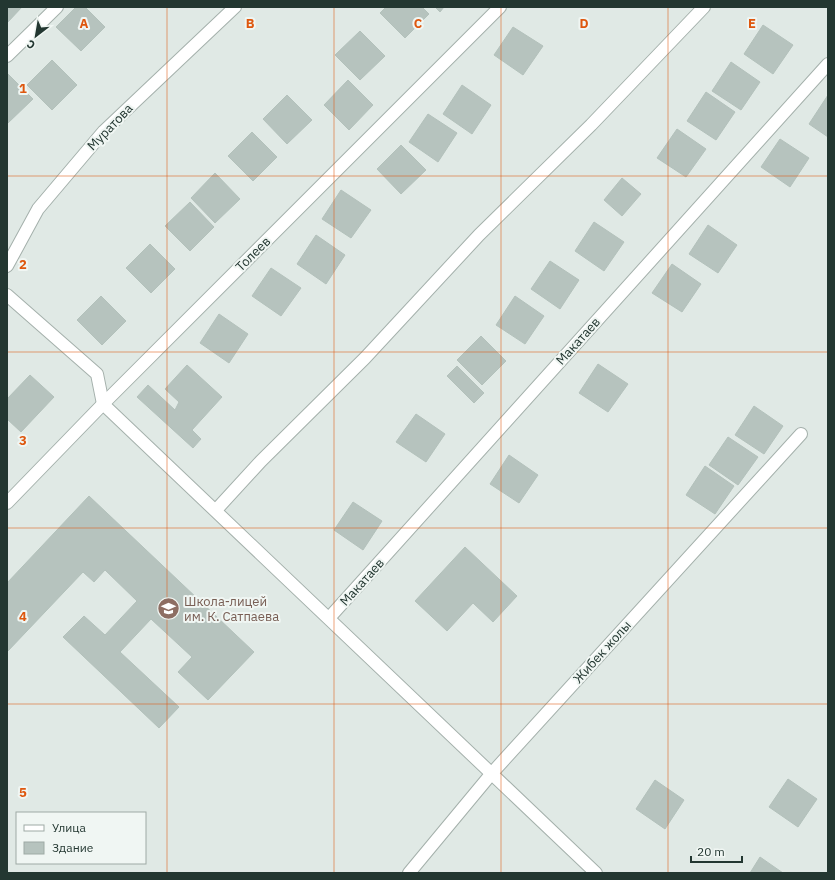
<svg xmlns="http://www.w3.org/2000/svg" width="835" height="880" viewBox="0 0 835 880" font-family="'IBM Plex Sans',sans-serif">
	<style>
		.building { fill: #b6c3be; stroke: #b3c1bb }
		.lines { fill: none; stroke-linecap: round; stroke-linejoin: round }
		.minor-casing { stroke: #a4b0ab; stroke-width: 14 }
		.minor { stroke: #fff; stroke-width: 12 }
		.grid { fill: none; stroke: #de570e; stroke-width: 1; stroke-opacity: 0.55 }
		.labels { text-anchor: middle; dominant-baseline: central; stroke-width: 4; stroke-linejoin: round; paint-order: stroke }
		.street-label { font-size: 13px; fill: #233731; stroke: #f0f6f3 }
		.education-label { font-size: 13px; fill: #785e54; stroke: #f0f6f3; text-anchor: start }
		.grid-label { font-size: 13px; text-anchor: middle; font-weight: bold; fill: #de570e; stroke: #f0f6f3; stroke-width: 4; stroke-linejoin: round; paint-order: stroke }
	</style>
	<rect width="100%" height="100%" fill="#e0e9e5"/>
	<g class="building">
		<polygon points="7,7 22,7 7,23"/>
		<polygon points="76,7 85,7 105,27 81,51 56,27"/>
		<polygon points="386,7 422,7 429,14 405,38 380,13"/>
		<polygon points="435,7 444,7 440,12"/>
		<polygon points="763,25 793,45 773,74 744,54"/>
		<polygon points="513,27 543,46 523,75 494,55"/>
		<polygon points="360,31 385,56 360,80 335,55"/>
		<polygon points="52,60 77,85 52,110 27,85"/>
		<polygon points="731,62 760,82 741,110 712,91"/>
		<polygon points="8,74 33,99 8,123 7,122"/>
		<polygon points="348,80 373,105 349,130 324,105"/>
		<polygon points="462,85 491,105 472,134 443,114"/>
		<polygon points="706,92 735,112 716,140 687,121"/>
		<polygon points="287,95 312,120 287,144 263,119"/>
		<polygon points="828,95 828,137 809,124"/>
		<polygon points="428,114 457,133 438,162 409,142"/>
		<polygon points="677,129 706,149 686,177 657,158"/>
		<polygon points="252,132 277,157 253,181 228,156"/>
		<polygon points="780,139 809,158 790,187 761,167"/>
		<polygon points="401,145 426,170 401,194 377,169"/>
		<polygon points="215,173 240,199 215,223 191,198"/>
		<polygon points="622,178 641,194 622,216 604,200"/>
		<polygon points="341,190 371,210 351,238 322,219"/>
		<polygon points="190,202 214,227 190,251 165,226"/>
		<polygon points="594,222 624,242 604,271 575,251"/>
		<polygon points="708,225 737,245 718,273 689,254"/>
		<polygon points="316,235 345,255 326,284 297,264"/>
		<polygon points="150,244 175,269 151,293 126,268"/>
		<polygon points="550,261 579,280 560,309 531,289"/>
		<polygon points="672,264 701,284 682,312 652,293"/>
		<polygon points="271,268 301,288 281,316 252,296"/>
		<polygon points="101,296 126,321 102,345 77,320"/>
		<polygon points="515,296 544,316 525,344 496,325"/>
		<polygon points="219,314 248,334 229,363 200,343"/>
		<polygon points="481,336 506,361 482,385 457,360"/>
		<polygon points="598,364 628,384 608,412 579,393"/>
		<polygon points="187,365 222,397 192,430 201,439 193,448 137,397 148,385 175,410 179,402 165,389"/>
		<polygon points="457,366 484,393 474,403 447,376"/>
		<polygon points="30,375 54,397 21,432 7,419 7,399"/>
		<polygon points="754,406 783,426 764,454 735,435"/>
		<polygon points="416,414 445,434 426,462 396,442"/>
		<polygon points="728,437 758,457 738,485 709,465"/>
		<polygon points="509,455 538,475 519,503 490,484"/>
		<polygon points="705,466 734,486 715,514 686,495"/>
		<polygon points="89,496 254,652 208,700 178,672 192,657 151,619 120,652 179,707 159,728 63,637 84,616 105,635 137,601 105,570 94,582 83,572 7,652 7,583"/>
		<polygon points="353,502 382,521 363,550 334,530"/>
		<polygon points="465,547 517,596 493,622 473,603 447,631 415,601"/>
		<polygon points="788,779 817,799 798,827 769,807"/>
		<polygon points="655,780 684,800 665,829 636,809"/>
		<polygon points="760,857 783,873 750,873"/>
	</g>
	<g class="lines">
		<defs>
			<g id="minor">
				<polyline points="7,56 57,7"/>
				<polyline points="7,266 38,209 104,131 235,7"/>
				<polyline points="7,295 97,374 103,404 596,873"/>
				<polyline points="7,503 103,404 500,7"/>
				<polyline points="216,510 261,461 365,358 479,235 591,125 704,7"/>
				<polyline points="329,618 828,64"/>
				<polyline points="409,873 492,773 801,434"/>
			</g>
		</defs>
		<use href="#minor" class="minor-casing"/>
		<use href="#minor" class="minor"/>
	</g>
	<path class="grid" d="M167,7V873M334,7V873M501,7V873M668,7V873M7,176H828M7,352H828M7,528H828M7,704H828"/>
	<defs>
		<symbol id="school-disc" viewBox="-11 -11 22 22"><circle r="9.5" fill="#8d6e63" stroke="#f0f6f3"/><path d="M0-5L7-2L0 1L-7-2ZM-4 1L0 2.5L4 1V4Q0 6-4 4Z" fill="#fff"/></symbol>
	</defs>
	<g fill-rule="evenodd">
		<use href="#school-disc" x="156" y="596" width="25" height="25"/>
	</g>
	<g class="labels">
		<g class="street-label">
			<text transform="translate(110 127) rotate(-46)">Муратова</text>
			<text transform="translate(253 254) rotate(-45)">Толеев</text>
			<text transform="translate(578 341) rotate(-48)">Макатаев</text>
			<text transform="translate(362 582) rotate(-48)">Макатаев</text>
			<text transform="translate(602 652) rotate(-48)">Жибек жолы</text>
		</g>
		<g class="education-label">
			<text x="184" y="601">Школа-лицей<tspan x="184" dy="15">им. К. Сатпаева</tspan></text>
		</g>
	</g>
	<g class="grid-label">
		<text x="84" y="28">A</text>
		<text x="250" y="28">B</text>
		<text x="418" y="28">C</text>
		<text x="584" y="28">D</text>
		<text x="752" y="28">E</text>
		<text x="23" y="93">1</text>
		<text x="23" y="269">2</text>
		<text x="23" y="445">3</text>
		<text x="23" y="621">4</text>
		<text x="23" y="797">5</text>
	</g>
	<rect width="835" height="880" fill="none" stroke="#233731" stroke-width="16"/>
	<rect x="16" y="812" width="130" height="52" fill="#f0f6f3" stroke="#9eaaa5"/>
	<rect x="24" y="825" width="20" height="6" fill="#ffffff" stroke="#9eaaa5"/>
	<text x="52" y="832" font-size="12" fill="#233731">Улица</text>
	<rect x="24" y="842" width="20" height="12" fill="#b6c3be" stroke="#9eaaa5"/>
	<text x="52" y="852" font-size="12" fill="#233731">Здание</text>
	<g transform="translate(36 36) rotate(211)" stroke="#f0f6f3" stroke-width="3" paint-order="stroke">
	<path d="M0-3L7 15L0 10L-7 15Z" fill="#233731"/>
	<text y="-6" font-size="11" font-weight="bold" text-anchor="middle" fill="#233731">С</text>
	</g>
	<path d="M691 856v6h51v-6" fill="none" stroke="#233731" stroke-width="2"/>
	<text x="697" y="856" font-size="12" fill="#233731" stroke="#f0f6f3" stroke-width="3" paint-order="stroke">20 m</text>
</svg>
